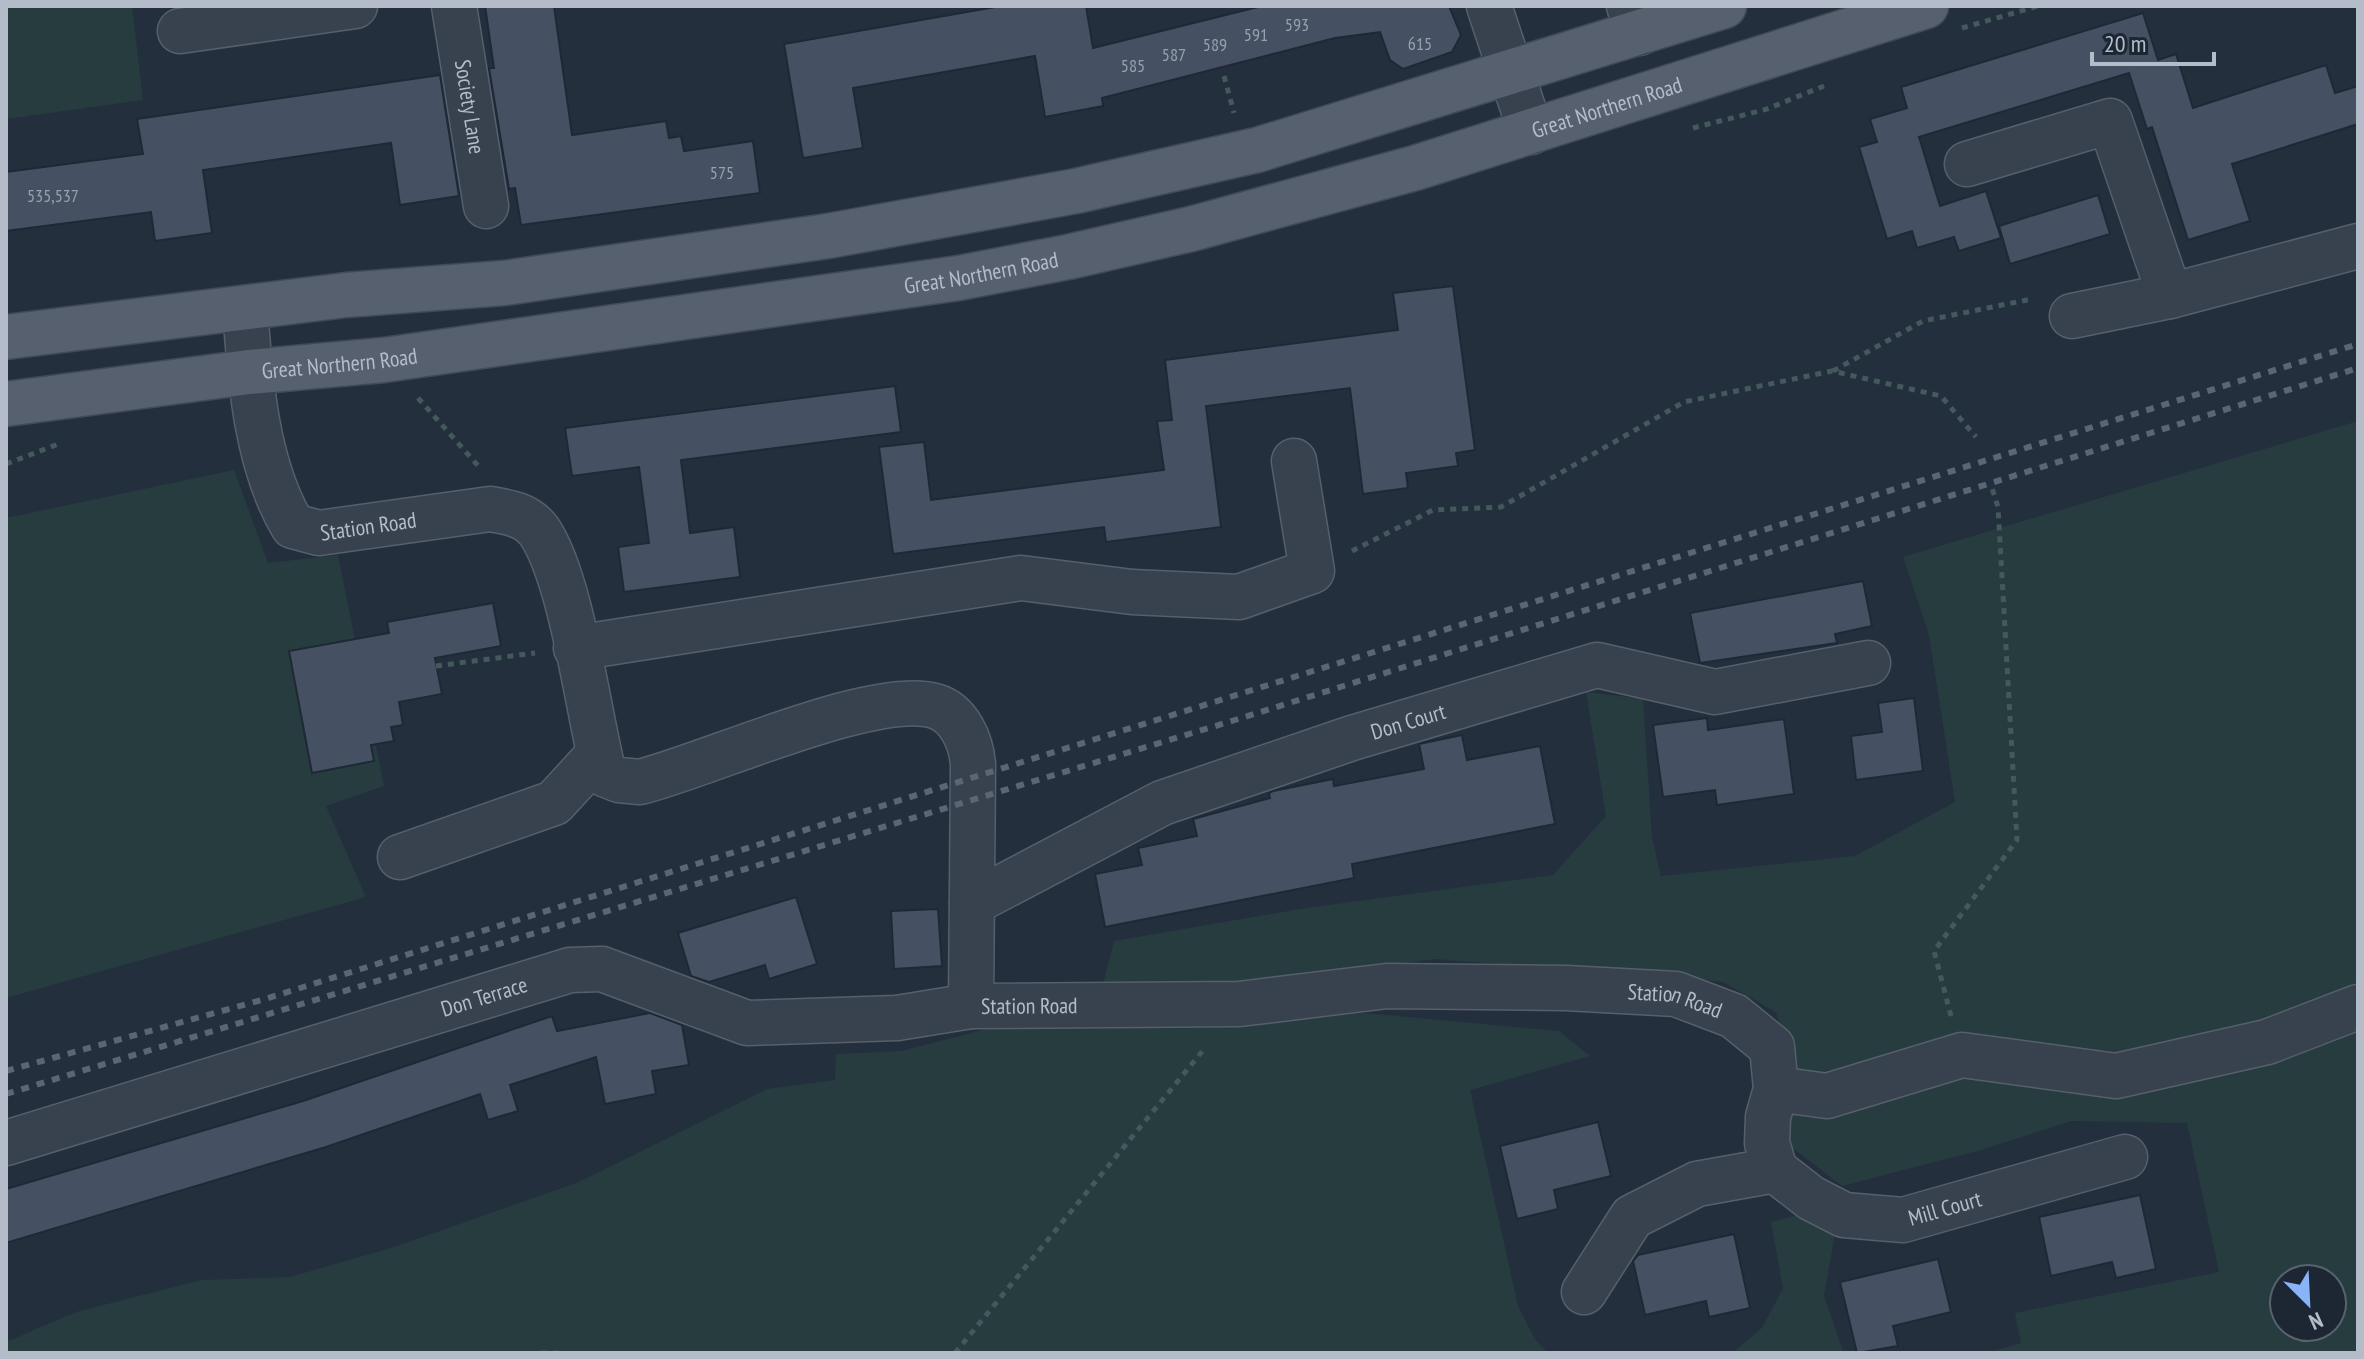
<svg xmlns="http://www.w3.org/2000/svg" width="2364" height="1359" viewBox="0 0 2364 1359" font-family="'PT Sans Narrow',sans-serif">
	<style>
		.green { fill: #263c3f; fill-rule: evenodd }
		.building { fill: #455162; stroke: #1f2835; stroke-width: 2 }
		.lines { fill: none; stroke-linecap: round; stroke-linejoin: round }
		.minor-casing { stroke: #565f6c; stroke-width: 47 }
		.major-casing { stroke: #414a57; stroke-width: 47 }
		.path { stroke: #44595c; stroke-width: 5; stroke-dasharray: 6 6; stroke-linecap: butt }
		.minor { stroke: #38414e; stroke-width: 44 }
		.major { stroke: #56606e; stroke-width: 44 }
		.rail { stroke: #5a6575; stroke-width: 6; stroke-dasharray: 8 8; stroke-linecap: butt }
		.labels { text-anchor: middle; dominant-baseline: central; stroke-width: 6; stroke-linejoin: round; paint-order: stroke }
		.number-label { font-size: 18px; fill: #98a1af }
		.street-label { font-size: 22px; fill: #b4bcc9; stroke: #1d2633 }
	</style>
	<rect width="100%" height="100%" fill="#242f3e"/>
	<g class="green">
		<polygon points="6,6 132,6 143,100 6,119"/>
		<path d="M2358,421V1353H1987L2021,1343L2015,1313L2219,1272L2187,1123L2071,1121L1981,1150L1842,1186L1786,1143L1790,1058L1776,1012L1723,982L1436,959L1213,984L1102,988L1114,941L1306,908L1553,875L1606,816L1586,692L1643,699L1652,837L1661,876L1855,856L1955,802L1929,635L1903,557ZM2284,1279H2332V1327H2284Z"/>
		<polygon points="234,470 268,563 338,555 384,786 326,806 366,897 6,998 6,518"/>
		<polygon points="1364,1013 1559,1031 1590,1056 1470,1090 1518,1306 1535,1339 1548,1353 6,1353 6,1342 76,1312 202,1280 290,1277 394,1247 579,1182 767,1089 835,1080 836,1054 901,1051 995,1027 1201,1025"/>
		<polygon points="1803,1214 1835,1234 1824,1296 1844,1353 1732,1353 1762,1328 1783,1288 1771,1222"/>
	</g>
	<g class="building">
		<polygon points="485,6 554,6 572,135 666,121 669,138 681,136 684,151 753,141 760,193 521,225 515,188 509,189 489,68 494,68"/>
		<polygon points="1001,6 1086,6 1093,48 1262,6 1449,6 1461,35 1452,52 1403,69 1390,60 1380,32 1335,38 1102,98 1103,106 1045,117 1035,56 853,88 863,148 803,158 784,44"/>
		<polygon points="2143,13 2158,60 2176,54 2193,108 2326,65 2335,93 2358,86 2358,124 2232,164 2250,221 2188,240 2152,127 2147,129 2129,73 1919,137 1940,206 1986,191 2001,238 1959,251 1954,237 1917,248 1912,231 1887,239 1859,147 1877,142 1870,119 1907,108 1901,87"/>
		<polygon points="440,75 459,196 400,205 391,143 203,170 212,233 155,241 151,212 6,231 6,172 143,154 137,119"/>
		<polygon points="2098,195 2110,234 2010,264 1999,226"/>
		<polygon points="1453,286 1475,450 1456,453 1458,466 1406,473 1408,488 1363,494 1350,388 1206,406 1221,527 1106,542 1104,527 893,554 879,447 924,442 931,500 1164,470 1157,421 1172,420 1165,360 1398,330 1393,293"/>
		<polygon points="895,386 901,432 681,460 690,533 734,527 740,577 624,592 618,547 649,543 639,467 572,476 565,428"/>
		<polygon points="1863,581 1872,626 1835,634 1837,643 1700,663 1690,613"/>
		<polygon points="493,603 501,646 435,658 442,694 399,702 403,725 391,727 394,741 371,745 374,761 312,773 289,651 389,633 387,622"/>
		<polygon points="1914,698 1923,771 1856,780 1851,736 1882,732 1878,703"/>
		<polygon points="1707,718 1708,730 1784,719 1794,794 1717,805 1715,790 1663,797 1653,725"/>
		<polygon points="1462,735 1467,760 1540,746 1555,824 1352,864 1354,878 1105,927 1095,874 1142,865 1138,848 1197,836 1193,819 1270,798 1269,793 1273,791 1333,779 1334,786 1424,769 1419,744"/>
		<polygon points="796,897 817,964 769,979 765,965 709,982 691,976 678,933"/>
		<polygon points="938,909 942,966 894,969 891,911"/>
		<polygon points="650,1013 682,1025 689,1065 652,1071 656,1094 605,1104 596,1057 510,1085 518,1111 488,1120 480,1094 326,1147 6,1243 6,1189 303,1101 552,1016 557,1031"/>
		<polygon points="1598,1122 1611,1176 1554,1190 1558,1209 1517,1219 1500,1146"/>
		<polygon points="2140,1195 2156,1269 2116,1278 2112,1262 2051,1276 2039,1217"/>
		<polygon points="1734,1234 1750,1308 1709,1317 1706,1301 1645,1315 1633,1261 1638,1255"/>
		<polygon points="1938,1259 1951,1312 1893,1326 1898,1346 1857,1353 1840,1282"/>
	</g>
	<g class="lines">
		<defs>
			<g id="minor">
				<path id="s1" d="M454,6L486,206"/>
				<polyline points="1489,6 1531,132"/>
				<polyline points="1629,6 1639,33"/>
				<polyline points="180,31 355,6"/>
				<polyline points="1967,164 2110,121 2170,296"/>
				<path id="s2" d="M245,308C250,379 256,465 293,526L319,533L490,509C509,512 527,515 539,531C572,579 588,712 604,774L619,780L640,782C708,765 875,688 935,706C959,713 971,741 973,764L971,1006"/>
				<polyline points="2072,316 2170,296 2358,246"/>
				<polyline points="576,648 1021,578 1132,592 1239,597 1312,571 1294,461"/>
				<polyline points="400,857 554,803 599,754"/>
				<path id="s3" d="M972,903L1162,803L1352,738L1597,665L1715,692L1868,663"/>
				<polyline points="1776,1089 1827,1096 1962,1055 2116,1076 2267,1042 2358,1007"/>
				<path id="s4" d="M6,1143L570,970L602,969L747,1023L897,1018L971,1006L1239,1004L1387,986L1566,988L1676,994L1734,1016L1772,1047L1776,1089L1768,1117L1767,1143L1775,1170L1811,1198L1844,1215L1903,1220L2125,1157"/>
				<polyline points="1584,1292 1632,1217 1697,1184 1775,1170"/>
			</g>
			<g id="major">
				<polyline points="6,337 346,295 504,283 828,236 1076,191 1257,150 1724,6"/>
				<path id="s5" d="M6,404L249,372L384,360L959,278L1068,257L1191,229L1415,168L1926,6"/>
			</g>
		</defs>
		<use href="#minor" class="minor-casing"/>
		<use href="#major" class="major-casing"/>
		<g class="path">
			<polyline points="1962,28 2038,6"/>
			<polyline points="1224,76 1234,113"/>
			<polyline points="1693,128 1767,109 1824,86"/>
			<polyline points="1833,371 1923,321 2032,299"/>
			<polyline points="418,398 481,469"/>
			<polyline points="6,464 61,443"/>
			<polyline points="1352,551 1433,510 1501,507 1684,402 1832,371 1941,396 1976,437"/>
			<polyline points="436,666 535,653"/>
			<polyline points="1951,1016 1934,951 2017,840 1998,507 1992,488"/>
			<polyline points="541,1353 559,1353"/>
			<polyline points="955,1353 1205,1048"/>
		</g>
		<use href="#minor" class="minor"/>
		<use href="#major" class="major"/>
		<g class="rail">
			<polyline points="6,1071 265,999 2358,344"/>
			<polyline points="6,1094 1235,720 2358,368"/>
		</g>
	</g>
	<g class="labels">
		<g class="number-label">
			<text x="1297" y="24">593</text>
			<text x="1256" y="34">591</text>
			<text x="1420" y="43">615</text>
			<text x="1215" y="44">589</text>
			<text x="1174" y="54">587</text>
			<text x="1133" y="65">585</text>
			<text x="722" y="172">575</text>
			<text x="53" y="195">535,537</text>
		</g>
		<g class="street-label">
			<text stroke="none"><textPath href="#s1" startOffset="102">Society Lane</textPath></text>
			<text stroke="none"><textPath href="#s5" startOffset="1632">Great Northern Road</textPath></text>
			<text stroke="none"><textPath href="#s5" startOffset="984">Great Northern Road</textPath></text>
			<text stroke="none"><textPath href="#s5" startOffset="336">Great Northern Road</textPath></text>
			<text stroke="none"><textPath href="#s2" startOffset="302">Station Road</textPath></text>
			<text stroke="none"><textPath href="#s3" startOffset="474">Don Court</textPath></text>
			<text stroke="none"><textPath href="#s4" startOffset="500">Don Terrace</textPath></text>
			<text stroke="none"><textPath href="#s4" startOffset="1708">Station Road</textPath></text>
			<text stroke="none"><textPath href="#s4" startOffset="1060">Station Road</textPath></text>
			<text stroke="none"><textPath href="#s4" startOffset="2130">Mill Court</textPath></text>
		</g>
	</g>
	<rect width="2364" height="1359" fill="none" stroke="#b4bcc9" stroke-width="16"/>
	<g transform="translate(2308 1303) rotate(156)"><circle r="38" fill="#1d2633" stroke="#59626f" stroke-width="2"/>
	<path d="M0-6L14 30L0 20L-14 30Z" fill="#8ab4f8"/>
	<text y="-12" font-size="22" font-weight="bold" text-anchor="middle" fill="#b4bcc9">N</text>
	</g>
	<path d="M2092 52v12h122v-12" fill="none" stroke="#b4bcc9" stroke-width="4"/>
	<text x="2104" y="52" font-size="24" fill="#b4bcc9" stroke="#1d2633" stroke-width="6" paint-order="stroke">20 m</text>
</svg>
